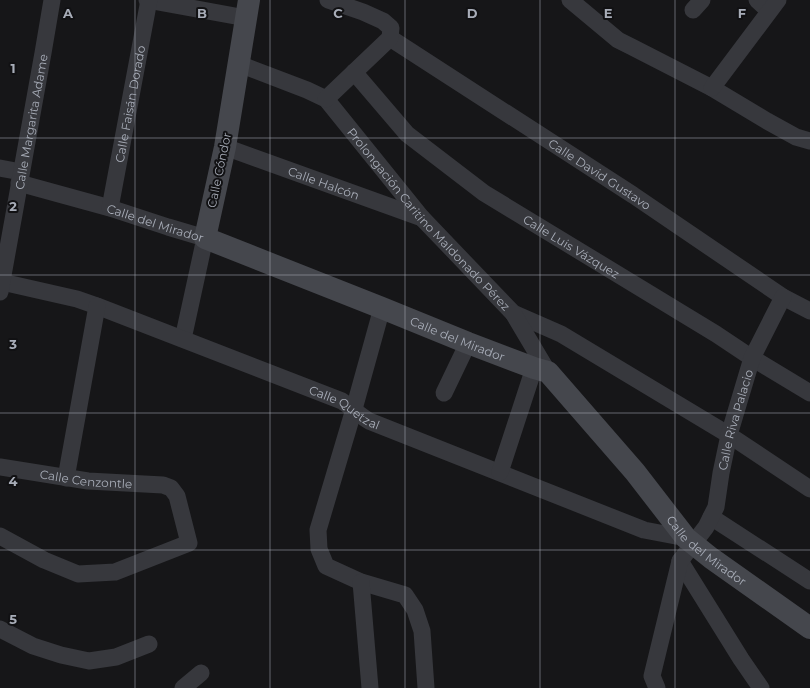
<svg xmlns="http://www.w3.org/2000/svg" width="810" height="688" viewBox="0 0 810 688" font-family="Montserrat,sans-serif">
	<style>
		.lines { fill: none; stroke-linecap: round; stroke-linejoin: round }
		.street { stroke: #37383d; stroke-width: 17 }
		.secondary { stroke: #45474d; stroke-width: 22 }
		.grid { fill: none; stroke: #a8adb8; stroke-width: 1; stroke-opacity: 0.55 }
		.labels { text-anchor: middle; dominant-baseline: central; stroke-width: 4; stroke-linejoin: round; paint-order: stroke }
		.street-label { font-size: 12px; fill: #a8adb8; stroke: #111113 }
		.grid-label { font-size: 13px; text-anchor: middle; font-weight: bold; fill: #a8adb8; stroke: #111113; stroke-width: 4; stroke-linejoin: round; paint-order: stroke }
	</style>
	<rect width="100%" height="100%" fill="#161618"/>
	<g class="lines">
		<g class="street">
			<polyline points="147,0 246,18"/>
			<polyline points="570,0 618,40 632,47 712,88 767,121 796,137 810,141"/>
			<polyline points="757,0 769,11"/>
			<polyline points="693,10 702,0"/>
			<path id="s1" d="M390,38L633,195L783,297L810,311"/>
			<path id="s2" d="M239,64L307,90L326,99L422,218L513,313L561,334L729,435L810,489"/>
			<path id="s3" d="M354,72L407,134L484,193L716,334L752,358L810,393"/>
			<polyline points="712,88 778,0"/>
			<polyline points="326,99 390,38 391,28 383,21 363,12 328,0"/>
			<path id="s4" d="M225,147L422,218"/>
			<polyline points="0,168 21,172"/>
			<path id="s5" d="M19,183L110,208L168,227L205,238L183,339"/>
			<path id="s6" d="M110,208L149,0"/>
			<path id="s7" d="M2,282L77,299L97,306L342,401C351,407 359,415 369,421L644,530L686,538"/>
			<path id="s8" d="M0,292L43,53L52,0"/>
			<polyline points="382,308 354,409 318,530 319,549 326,566 361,582 405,595 415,610 422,631 426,688"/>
			<polyline points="513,313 548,372"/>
			<polyline points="444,393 468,343"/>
			<path id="s9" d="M0,467L88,481L163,485L171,488L177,496L189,543L115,572L78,574L44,560L0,536"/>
			<polyline points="500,472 534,368"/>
			<polyline points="66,478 97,306"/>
			<polyline points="711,517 810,581"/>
			<polyline points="680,561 741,659 761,688"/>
			<polyline points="361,582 370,688"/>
			<polyline points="0,629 33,646 61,655 89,661 116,657 149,644"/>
			<polyline points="183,688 201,673"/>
			<path id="s10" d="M657,688L652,676L680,561L706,527L716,507L721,473L729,435L752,358L783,297"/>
		</g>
		<path class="secondary" id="s11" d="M249,0L225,147L205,238L382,308L468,343L534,368L548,372L635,472L686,538L711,558L810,628"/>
	</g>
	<path class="grid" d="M135,0V688M270,0V688M405,0V688M540,0V688M675,0V688M0,138H810M0,275H810M0,413H810M0,550H810"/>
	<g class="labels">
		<g class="street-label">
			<text stroke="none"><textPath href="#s6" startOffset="106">Calle Faisán Dorado</textPath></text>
			<text stroke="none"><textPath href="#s8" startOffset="173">Calle Margarita Adame</textPath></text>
			<text transform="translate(219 170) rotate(-78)">Calle Cóndor</text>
			<text stroke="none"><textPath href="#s1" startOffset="250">Calle David Gustavo</textPath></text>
			<text stroke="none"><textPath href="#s4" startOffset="105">Calle Halcón</textPath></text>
			<text stroke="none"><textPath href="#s2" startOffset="252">Prolongación Caritino Maldonado Pérez</textPath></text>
			<text stroke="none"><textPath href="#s5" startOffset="142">Calle del Mirador</textPath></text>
			<text stroke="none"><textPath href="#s3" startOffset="281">Calle Luis Vázquez</textPath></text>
			<text stroke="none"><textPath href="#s11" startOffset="514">Calle del Mirador</textPath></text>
			<text stroke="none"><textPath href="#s7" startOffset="366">Calle Quetzal</textPath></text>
			<text stroke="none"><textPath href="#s10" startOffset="286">Calle Riva Palacio</textPath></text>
			<text stroke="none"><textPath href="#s9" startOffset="87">Calle Cenzontle</textPath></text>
			<text stroke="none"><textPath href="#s11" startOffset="850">Calle del Mirador</textPath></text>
		</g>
	</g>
	<g class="grid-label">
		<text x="68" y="18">A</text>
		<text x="202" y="18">B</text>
		<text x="338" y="18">C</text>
		<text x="472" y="18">D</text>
		<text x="608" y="18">E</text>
		<text x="742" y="18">F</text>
		<text x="13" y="73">1</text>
		<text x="13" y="211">2</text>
		<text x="13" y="349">3</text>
		<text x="13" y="486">4</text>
		<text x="13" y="624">5</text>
	</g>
</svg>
